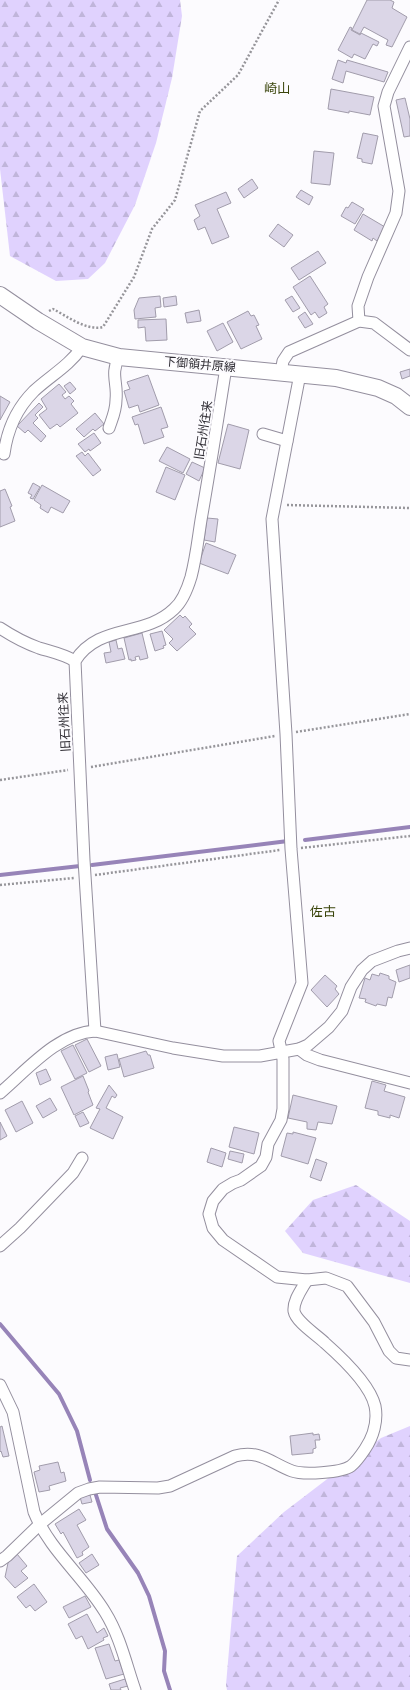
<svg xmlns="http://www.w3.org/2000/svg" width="410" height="1690" viewBox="0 0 410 1690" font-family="Inter,'Noto Sans JP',sans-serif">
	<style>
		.forest { fill: url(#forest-firs) }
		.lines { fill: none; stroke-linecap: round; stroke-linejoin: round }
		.stream { stroke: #9784b8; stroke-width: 4 }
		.building { fill: #dbd6e7; stroke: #a19cab }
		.street-casing { stroke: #948f9e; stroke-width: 13 }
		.secondary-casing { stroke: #948f9e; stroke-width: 18 }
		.path { stroke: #96959a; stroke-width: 2.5; stroke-dasharray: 2 2; stroke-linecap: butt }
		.street { stroke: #fff; stroke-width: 11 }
		.secondary { stroke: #fff; stroke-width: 16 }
		.labels { text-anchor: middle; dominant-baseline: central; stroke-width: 4; stroke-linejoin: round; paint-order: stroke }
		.street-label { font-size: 12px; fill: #2f2d34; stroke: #fcfbfe }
		.neighbourhood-label { font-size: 13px; fill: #3a450b; stroke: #fcfbfe }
	</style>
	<defs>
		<pattern id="forest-firs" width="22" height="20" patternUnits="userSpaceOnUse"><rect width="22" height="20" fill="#e0d2fe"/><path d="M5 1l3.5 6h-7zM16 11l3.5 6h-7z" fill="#c0b5da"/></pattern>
	</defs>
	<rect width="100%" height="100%" fill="#fcfbfe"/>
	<g class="forest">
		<polygon points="0,0 180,0 182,16 172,78 156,143 135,205 105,263 88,279 56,281 10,256 0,169"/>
		<polygon points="356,1185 410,1221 410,1283 303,1253 285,1231 313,1200"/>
		<polygon points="410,1426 410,1690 227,1690 226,1685 237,1556 284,1512 381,1438"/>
	</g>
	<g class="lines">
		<g class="stream">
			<polyline points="305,840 410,827"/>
			<polyline points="92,865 288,841"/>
			<polyline points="0,875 80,866"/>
			<polyline points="0,1324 59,1394 77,1431 90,1480"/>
			<polyline points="95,1492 107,1529 138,1573 149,1596 165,1651 164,1671 170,1690"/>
		</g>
	</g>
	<g class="building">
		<polygon points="367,0 390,0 394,2 392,8 407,17 392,47 386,45 388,40 364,27 360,34 352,30"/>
		<polygon points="350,27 352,28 351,30 360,35 361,33 379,42 377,46 373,44 365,59 354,54 352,58 338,50"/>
		<polygon points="338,60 346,63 347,60 388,72 384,82 346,71 343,83 332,79"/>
		<polygon points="331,89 374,97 370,115 349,111 349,113 328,109"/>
		<polygon points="405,98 410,119 410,136 404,137 396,100"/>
		<polygon points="363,133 378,136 372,164 362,162 362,159 357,158"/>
		<polygon points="314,151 334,153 330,185 311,183"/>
		<polygon points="252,179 258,188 244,198 238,189"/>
		<polygon points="301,190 313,197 309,205 296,197"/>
		<polygon points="226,192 231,203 217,209 229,237 212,244 205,227 198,230 194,220 200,216 195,205"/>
		<polygon points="352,202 364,209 355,224 341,216 346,207 348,208"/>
		<polygon points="363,214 385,227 377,241 373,238 372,241 354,230"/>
		<polygon points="278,224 293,235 284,247 269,236"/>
		<polygon points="318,251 326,263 299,280 291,268"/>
		<polygon points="310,276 328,304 324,307 327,313 319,318 315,312 311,315 293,287"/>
		<polygon points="160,296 161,307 155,308 156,317 135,319 134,310 139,298"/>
		<polygon points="176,296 177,305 164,307 163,298"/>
		<polygon points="292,296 300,308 293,312 285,300"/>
		<polygon points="199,310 201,321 187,323 185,313"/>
		<polygon points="248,311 251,316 254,315 259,325 256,326 262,339 241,349 227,322"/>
		<polygon points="305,312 313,324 305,328 298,317"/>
		<polygon points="166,319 167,340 146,341 145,327 138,328 138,320"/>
		<polygon points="223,323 233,342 217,351 207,331"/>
		<polygon points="410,369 410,376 402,379 400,372"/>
		<polygon points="148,375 159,405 140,412 138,405 129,408 124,391 130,389 127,382"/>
		<polygon points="70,382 76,389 70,394 64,386"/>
		<polygon points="59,384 66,392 62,395 65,399 69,396 74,401 71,404 78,413 60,427 57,424 50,429 39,415 47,409 41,399"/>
		<polygon points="0,396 10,402 0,420"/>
		<polygon points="39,403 43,407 35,415 38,418 33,423 46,436 41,442 28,430 25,433 17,426"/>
		<polygon points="161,407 168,427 161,429 164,437 144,444 138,424 135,425 132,417"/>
		<polygon points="95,413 104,424 95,431 93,429 84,437 76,429"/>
		<polygon points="228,424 249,430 240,469 218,463"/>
		<polygon points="94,433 101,443 90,451 89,449 85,452 78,444"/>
		<polygon points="167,447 190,459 183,473 159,461"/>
		<polygon points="82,452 85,456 88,453 101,470 93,476 76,456"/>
		<polygon points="192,462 205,468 199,481 186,474"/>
		<polygon points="166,467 185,475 175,500 156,492"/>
		<polygon points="33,483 40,487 33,499 30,498 32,495 28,493"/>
		<polygon points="42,485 70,501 63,513 51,507 48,513 40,508 41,505 34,500"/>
		<polygon points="5,489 12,506 10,507 15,521 0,527 0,491"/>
		<polygon points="207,518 218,519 215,542 204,540"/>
		<polygon points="206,543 236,555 228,574 199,563"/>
		<polygon points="180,615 183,618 185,616 192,624 189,627 196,634 177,651 169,643 173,639 164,630"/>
		<polygon points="162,631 166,645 163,646 164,648 155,651 150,634"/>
		<polygon points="142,633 148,658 140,660 139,656 135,657 136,660 131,661 131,659 129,660 124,638"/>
		<polygon points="116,640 118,649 122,648 125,659 106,663 104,653 111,652 109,642"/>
		<polygon points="410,965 410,978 399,982 396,970"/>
		<polygon points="380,973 389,976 389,979 396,982 392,998 388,997 386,1006 377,1004 376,1006 365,1002 366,999 359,998 365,978 370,980 372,974 379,976"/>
		<polygon points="325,975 337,986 335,989 339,994 327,1007 311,990"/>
		<polygon points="87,1039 101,1066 89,1072 75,1045"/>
		<polygon points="73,1045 87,1073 75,1079 61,1051"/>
		<polygon points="146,1051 148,1055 150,1055 154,1068 124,1077 119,1059"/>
		<polygon points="117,1054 120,1067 108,1070 105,1057"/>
		<polygon points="46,1069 51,1080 40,1085 36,1073"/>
		<polygon points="83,1076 89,1091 88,1092 93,1105 74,1115 61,1087"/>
		<polygon points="372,1081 386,1085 384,1091 405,1097 399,1118 390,1115 390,1118 378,1115 378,1111 365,1108"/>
		<polygon points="109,1085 117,1095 115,1098 112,1096 106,1108 123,1117 113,1139 90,1128 100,1109 96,1108"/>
		<polygon points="293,1095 337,1106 332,1124 318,1122 316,1130 307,1129 307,1122 288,1118"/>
		<polygon points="50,1098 57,1110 43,1118 36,1106"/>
		<polygon points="22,1101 33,1123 16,1132 5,1110"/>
		<polygon points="83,1112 89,1123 80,1127 75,1116"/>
		<polygon points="0,1122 7,1136 0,1140"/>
		<polygon points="234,1127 259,1133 254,1154 229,1147"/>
		<polygon points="293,1132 316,1138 308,1164 281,1156 287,1133 293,1134"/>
		<polygon points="211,1148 226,1153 222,1167 207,1162"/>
		<polygon points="230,1151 244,1154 242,1163 228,1159"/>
		<polygon points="316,1159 327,1163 321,1181 310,1177"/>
		<polygon points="2,1426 9,1456 3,1457 1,1451 0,1452 0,1427"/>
		<polygon points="313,1433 313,1435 319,1434 320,1440 315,1440 316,1448 313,1449 313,1453 292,1455 290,1436"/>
		<polygon points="58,1462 61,1473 64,1472 66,1481 49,1486 50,1490 39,1492 34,1472 40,1470 39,1466"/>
		<polygon points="90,1495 92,1502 82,1504 80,1497"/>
		<polygon points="79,1509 86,1520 77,1525 89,1547 82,1552 83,1555 77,1558 63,1532 61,1534 55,1524"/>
		<polygon points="17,1554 27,1566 21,1571 28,1578 15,1588 5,1577 8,1563"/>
		<polygon points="92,1554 99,1565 86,1573 79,1563"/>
		<polygon points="34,1584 47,1602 35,1611 30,1605 26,1608 17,1597"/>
		<polygon points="85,1596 91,1607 69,1618 63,1607"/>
		<polygon points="87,1614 97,1633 104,1628 108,1636 103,1638 104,1640 88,1649 82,1636 76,1639 68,1624"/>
		<polygon points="109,1644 115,1661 119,1660 124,1674 106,1679 95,1648"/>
		<polygon points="125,1679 128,1686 120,1688 121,1690 111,1690 109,1684"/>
	</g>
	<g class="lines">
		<defs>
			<g id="street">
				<polyline points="359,321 358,306 368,277 396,213 399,191 384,106 388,92 410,47"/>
				<polyline points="281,372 283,361 289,352 359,321 374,323 410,350"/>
				<polyline points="300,374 272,519 286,734 291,849 302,983 279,1041 283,1059 283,1109 281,1120 268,1144 266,1157 261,1166 241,1180 233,1183 223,1189 213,1201 209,1214 213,1228 223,1240 277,1277 307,1280 326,1278 347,1286 374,1322 389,1351 396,1358 410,1360"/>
				<path d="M109,428C112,419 116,411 116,400C118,383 110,374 119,357"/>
				<polyline points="263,434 287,441"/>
				<path d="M4,454C7,431 17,408 34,391C50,376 69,366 82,347"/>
				<path d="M0,628C12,636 25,643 39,648C52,652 63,654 75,661"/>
				<path d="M95,1031L84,860L75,661C99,623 144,638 174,609C182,602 188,587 191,577C196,558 198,539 201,520C210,469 218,418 226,367"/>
				<polyline points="299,1049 307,1055 320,1060 410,1083"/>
				<path d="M0,1093C27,1070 58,1033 95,1031L173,1048L223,1056H260L299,1049L308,1045L329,1027L342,1011L351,987L362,970L372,961L398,951L410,948"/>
				<polyline points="0,1246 20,1228 73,1173 82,1158"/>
				<path d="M0,1385L13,1412L34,1512C50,1551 84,1577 105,1612C120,1636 126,1664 135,1690"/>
				<path d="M0,1561L7,1556L39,1525L78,1493L89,1489L100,1487L158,1488L170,1486L235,1456C259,1449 271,1463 292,1471C303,1475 341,1473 351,1466C356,1462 361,1455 365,1449C373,1437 378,1421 375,1406C370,1384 342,1358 325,1343C317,1335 296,1322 294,1311C293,1300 302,1289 307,1280"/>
			</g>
			<polyline id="secondary" points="0,295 38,321 82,347 119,357 336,378 378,388 396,396 410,407"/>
		</defs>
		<use href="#street" class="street-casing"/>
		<use href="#secondary" class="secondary-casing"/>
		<g class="path">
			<path d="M49,311L53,309C67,316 86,331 103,327L134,277L152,229L175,200L200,111L238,75L279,0"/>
			<polyline points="287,505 410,508"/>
			<polyline points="296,732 410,714"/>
			<polyline points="91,767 275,736"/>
			<polyline points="0,780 68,770"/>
			<polyline points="301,848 410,836"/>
			<polyline points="95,875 280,850"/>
			<polyline points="0,885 74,878"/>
		</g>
		<use href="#street" class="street"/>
		<use href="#secondary" class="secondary"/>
	</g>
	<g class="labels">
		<g class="street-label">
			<text transform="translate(200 364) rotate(5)">下御領井原線</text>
			<text transform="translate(203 430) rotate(-81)">旧石州往来</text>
			<text transform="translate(64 722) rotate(-93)">旧石州往来</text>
		</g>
		<g class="neighbourhood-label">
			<text x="277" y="88">崎山</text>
			<text x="323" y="911">佐古</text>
		</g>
	</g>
</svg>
